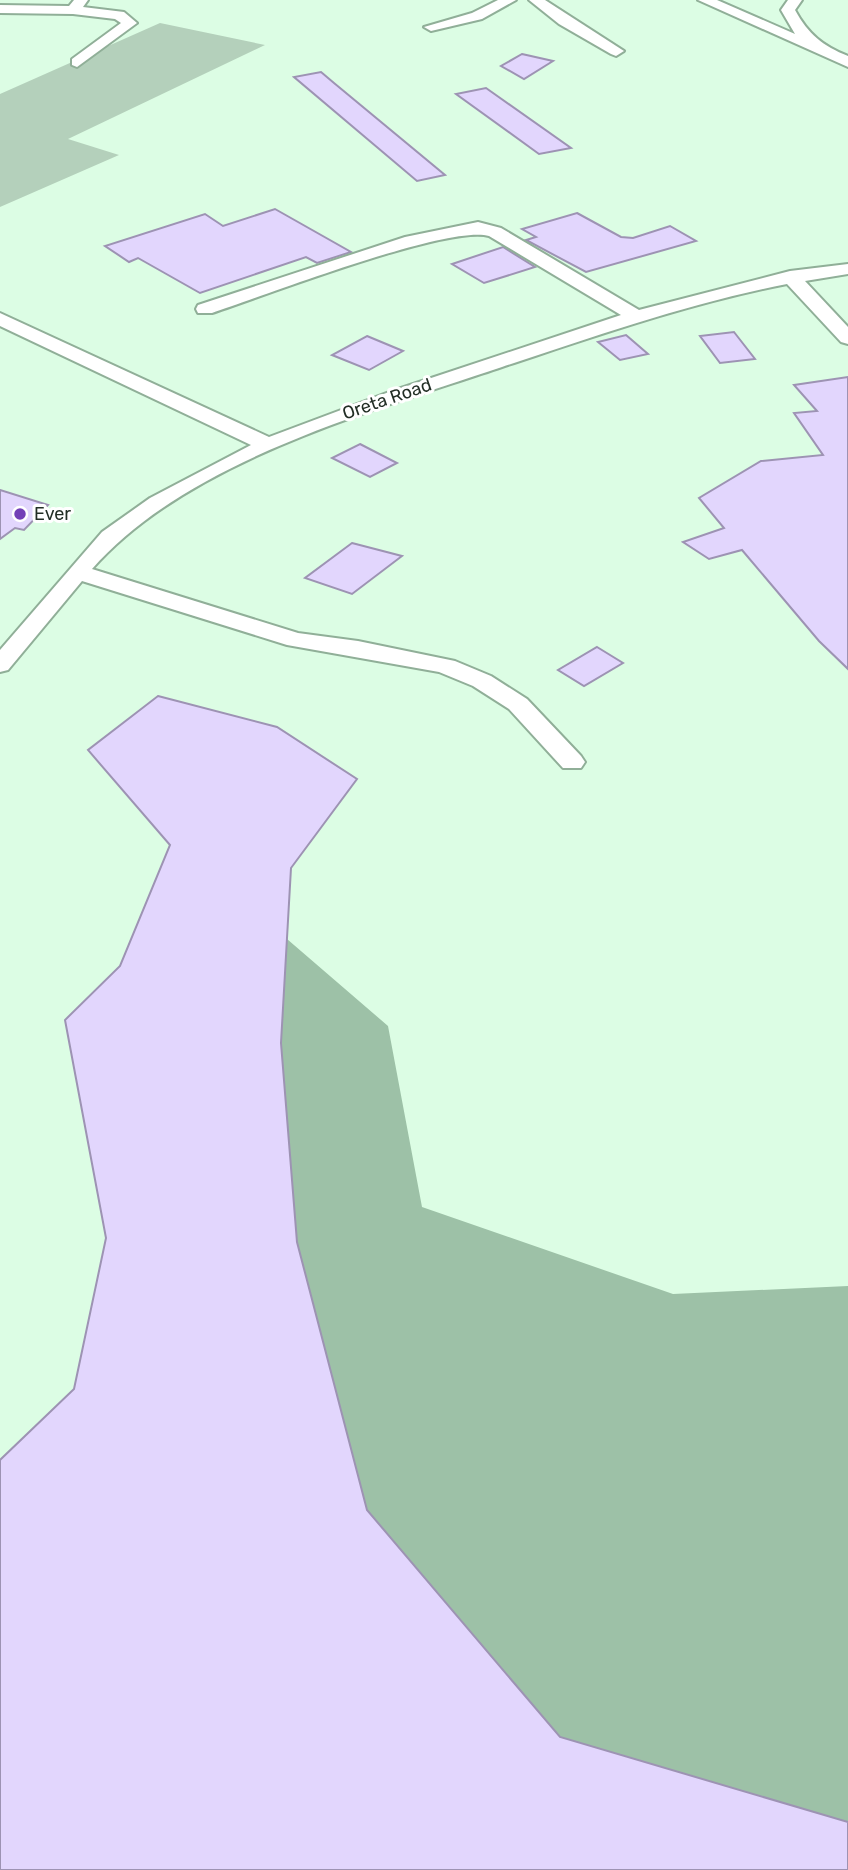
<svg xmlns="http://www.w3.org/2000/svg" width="848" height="1870" viewBox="0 0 848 1870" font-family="Rubik,sans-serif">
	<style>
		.green { fill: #b4d0bb }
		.forest { fill: #9dc1a7 }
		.building { fill: #e2d6fd; stroke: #9d93b3; stroke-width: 2 }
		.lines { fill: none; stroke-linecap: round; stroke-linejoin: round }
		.minor-casing { stroke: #90af98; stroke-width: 4 }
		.minor { fill: #fff; fill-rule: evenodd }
		.poi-dot { fill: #7340b7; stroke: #fff; stroke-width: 2.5 }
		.labels { text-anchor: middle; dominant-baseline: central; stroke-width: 6; stroke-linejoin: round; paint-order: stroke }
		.far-street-label { font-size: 18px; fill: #222e25; stroke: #fff }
		.far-poi-label { font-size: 18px; fill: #222e25; stroke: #fff; text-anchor: start }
	</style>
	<rect width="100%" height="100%" fill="#dcfde4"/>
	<polygon class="green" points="160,23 265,45 68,139 119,155 0,207 0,94"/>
	<polygon class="forest" points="287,939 388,1026 422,1207 673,1294 848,1286 848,1822 560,1737 367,1510 297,1242 281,1043"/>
	<g class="building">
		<polygon points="522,54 553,61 524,79 501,66"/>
		<polygon points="321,72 334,83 445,175 417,181 294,77"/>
		<polygon points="486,88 571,148 539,154 456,94"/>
		<polygon points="275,209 351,252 317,263 306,257 200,293 138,258 129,262 105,246 205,214 223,226"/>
		<polygon points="577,213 621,237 633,238 670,226 696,241 586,272 526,240 536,237 522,229"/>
		<polygon points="503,247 535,267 484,283 452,264"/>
		<polygon points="734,332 755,359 720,363 700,336"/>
		<polygon points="626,335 648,354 620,360 598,342"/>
		<polygon points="367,336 403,351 369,370 332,355"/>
		<polygon points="848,377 848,669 819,641 742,550 709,559 683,542 724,528 699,498 761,461 823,455 794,413 817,411 794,385"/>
		<polygon points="360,444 397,463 370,477 332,458"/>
		<polygon points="0,490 48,505 24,530 15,528 0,539"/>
		<polygon points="352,543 402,556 352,594 305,578"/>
		<polygon points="597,647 623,663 584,686 558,670"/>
		<polygon points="158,696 277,727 357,779 291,868 281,1043 297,1242 367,1510 560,1737 848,1822 848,1870 0,1870 0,1460 74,1389 106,1238 65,1020 120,966 170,845 88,750"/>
	</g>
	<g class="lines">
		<defs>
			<g id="minor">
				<polygon points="74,0 88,0 83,7 124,12 137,23 77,67 72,65 72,59 121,23 115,19 73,14 0,13 0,5 69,6"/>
				<polygon points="498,0 516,0 482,19 431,31 424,27 472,13"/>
				<polygon points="529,0 545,0 624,51 616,56 611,54 559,24"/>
				<path d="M698,0H717L795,34L781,10L788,0H802L795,10C808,34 823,46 848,56V67Z"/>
				<path d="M478,222L501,228L639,310L790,271L848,264V274L805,281L848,327V344L841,342L787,284C690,303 596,336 502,367C369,412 187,461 92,569L298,633L358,641L455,661L491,676L527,699L581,756L585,762L581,768H563L509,709L473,686L439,672L287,645L82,581L8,670L0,672V650L102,532L150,498L251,445L0,326V313L269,437L389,392L621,315L489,236C449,224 261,297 212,313H198L196,309L198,305L405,237Z"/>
			</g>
		</defs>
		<use href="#minor" class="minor-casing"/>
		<use href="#minor" class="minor"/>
	</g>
	<circle class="poi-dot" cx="20" cy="514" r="7"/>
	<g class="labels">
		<g class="far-street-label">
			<text transform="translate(387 399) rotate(-19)">Oreta Road</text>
		</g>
		<g class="far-poi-label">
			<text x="34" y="514">Ever</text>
		</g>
	</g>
</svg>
